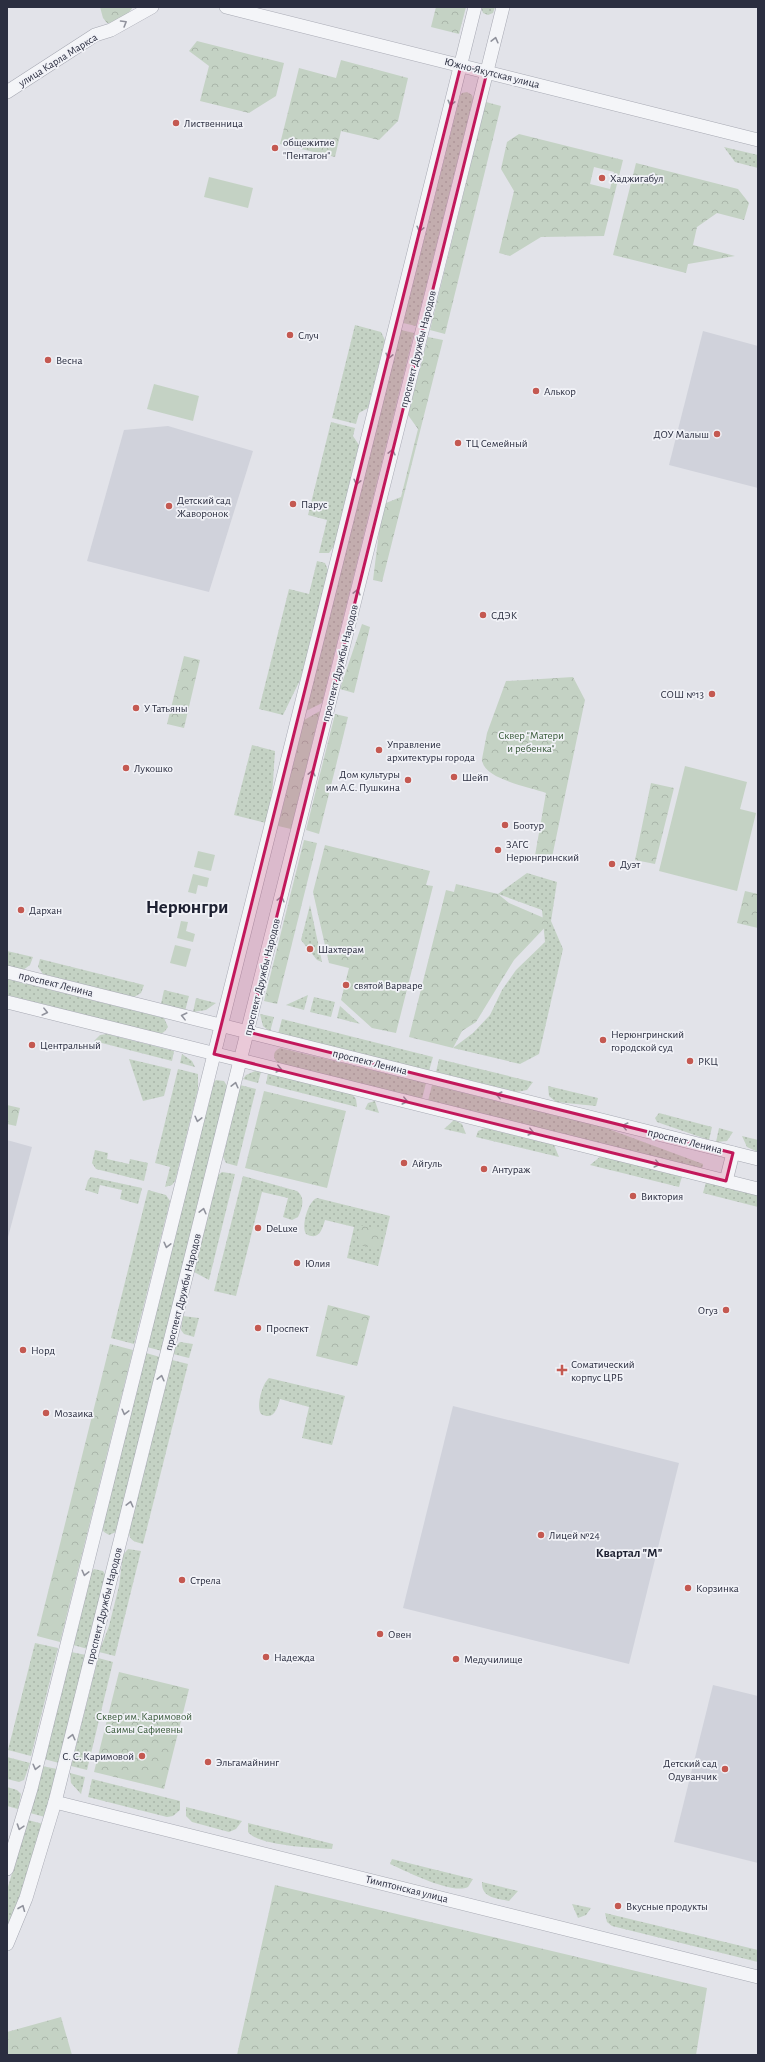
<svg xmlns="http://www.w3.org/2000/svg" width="765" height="2062" viewBox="0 0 765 2062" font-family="'Alegreya Sans',sans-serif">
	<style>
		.built { fill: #d0d2db }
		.grass { fill: url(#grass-dots) }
		.forest { fill: url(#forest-crowns); fill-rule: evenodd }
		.garden { fill: #c4d2c4 }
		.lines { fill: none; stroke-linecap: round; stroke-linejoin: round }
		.minor-casing { stroke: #a7a9b3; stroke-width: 14 }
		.minor { stroke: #f4f5f8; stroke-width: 13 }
		.oneway { stroke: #90929c }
		.marked { fill: #c2185b; fill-opacity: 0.2; stroke: #c2185b; stroke-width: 3; stroke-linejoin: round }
		.poi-dot { fill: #c45951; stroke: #f1f2f7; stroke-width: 1.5 }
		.labels { text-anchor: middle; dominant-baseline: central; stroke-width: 3.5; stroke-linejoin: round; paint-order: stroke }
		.street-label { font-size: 11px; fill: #2b2e40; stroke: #f1f2f7 }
		.poi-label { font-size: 11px; fill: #2b2e40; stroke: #f1f2f7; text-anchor: start }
		.park-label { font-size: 11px; fill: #3a5b3b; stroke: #f1f2f7 }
		.quarter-label { font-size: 13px; font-weight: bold; fill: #1d2031; stroke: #f1f2f7 }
		.town-label { font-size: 19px; font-weight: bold; fill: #1d2031; stroke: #f1f2f7 }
	</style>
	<defs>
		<pattern id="grass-dots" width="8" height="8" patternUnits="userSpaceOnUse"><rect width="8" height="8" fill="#c4d2c4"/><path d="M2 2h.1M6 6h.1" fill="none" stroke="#a9b5a9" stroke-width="1.8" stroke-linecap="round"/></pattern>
		<pattern id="forest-crowns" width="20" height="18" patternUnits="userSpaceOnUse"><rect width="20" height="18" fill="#c4d2c4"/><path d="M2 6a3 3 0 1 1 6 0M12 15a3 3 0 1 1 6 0" fill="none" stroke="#a9b5a9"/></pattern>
	</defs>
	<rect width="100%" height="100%" fill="#e2e3e9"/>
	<g class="built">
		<polygon points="703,331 758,346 758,488 669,465"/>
		<polygon points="168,426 253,451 209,592 87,561 124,430"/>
		<polygon points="7,1140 32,1147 7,1241"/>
		<polygon points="453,1406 679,1463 629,1664 403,1608"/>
		<polygon points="713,1685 758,1696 758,1863 674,1842"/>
	</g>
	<g class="grass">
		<polygon points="481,7 495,7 493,13 488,15 483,13"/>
		<polygon points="467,92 472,95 473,99 416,326 403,323 460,96 462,93"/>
		<polygon points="724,147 758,155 758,168 735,162"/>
		<polygon points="355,325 381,332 385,340 368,408 359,413 356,424 332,418"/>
		<polygon points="401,330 414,333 322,703 306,711"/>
		<polygon points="331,422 355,428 353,436 359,445 334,546 329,553 319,553 327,520 308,515"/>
		<polygon points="317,561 325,563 328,570 301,678 283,715 259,709 289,589 309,594"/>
		<polygon points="252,745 275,751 272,797 266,823 234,815"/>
		<polygon points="527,873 557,882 551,921 563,949 539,1054 520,1064 453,1048 473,1033 490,1015 502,990 516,970 545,942 542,910 498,894"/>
		<polygon points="310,905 322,962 317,960 301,940"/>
		<polygon points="7,951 33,957 30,965 23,970 7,966"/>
		<polygon points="40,959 144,985 141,993 134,997 43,974 38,967"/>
		<polygon points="7,979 164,1018 168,1027 165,1031 161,1034 7,995"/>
		<polygon points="164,990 189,996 185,1011 161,1004"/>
		<polygon points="308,995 304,1010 286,1005"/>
		<polygon points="314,997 335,1002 331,1017 310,1012"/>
		<polygon points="196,998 216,1003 206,1010 193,1012"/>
		<polygon points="340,1006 360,1024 337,1018"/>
		<polygon points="260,1014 274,1017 270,1032 263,1026"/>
		<polygon points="282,1019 433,1057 429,1071 278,1034"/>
		<polygon points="107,1034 174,1051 172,1061 94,1041 100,1035"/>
		<path d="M280,1048L426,1083L422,1099L280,1064C272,1060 272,1051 280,1048Z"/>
		<polygon points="182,1054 192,1061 195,1067 180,1063"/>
		<polygon points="129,1059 171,1069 164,1096 143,1101"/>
		<polygon points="439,1059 533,1082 527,1090 517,1092 436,1072"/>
		<polygon points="178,1069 198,1074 198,1089 175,1181 172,1185 165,1187 170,1167 155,1163"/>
		<polygon points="255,1071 261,1072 258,1083 243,1079 246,1075"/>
		<polygon points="268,1073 352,1094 356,1099 357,1107 266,1084"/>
		<polygon points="216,1080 224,1081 227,1086 162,1351 147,1347 213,1083"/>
		<polygon points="240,1085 256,1089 237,1166 226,1163 223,1157"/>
		<polygon points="432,1085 603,1127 703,1164 702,1169 428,1101"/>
		<polygon points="548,1086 598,1098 596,1106 556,1102 549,1096"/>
		<polygon points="375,1101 379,1113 365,1109 368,1103"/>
		<polygon points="659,1113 712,1127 709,1140 657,1122 655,1118"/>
		<polygon points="454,1120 462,1124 466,1134 444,1129"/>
		<polygon points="485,1128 554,1145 559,1157 476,1137 478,1131"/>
		<polygon points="719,1128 733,1132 727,1141 716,1142"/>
		<polygon points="742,1136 758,1140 758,1152 747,1147"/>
		<polygon points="95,1150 108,1153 107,1159 129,1164 130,1159 148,1163 144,1181 96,1169 92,1163"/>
		<polygon points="601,1156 682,1176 679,1187 590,1165"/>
		<polygon points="222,1172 235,1174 209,1280 194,1272 218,1175"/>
		<path d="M243,1176L297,1191C306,1198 302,1209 298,1217L292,1220L283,1217L288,1198L262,1192L236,1296L214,1291Z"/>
		<polygon points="91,1177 142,1188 138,1204 120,1199 122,1190 100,1185 98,1194 85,1190 88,1180"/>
		<polygon points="706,1182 758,1195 758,1207 703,1193"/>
		<polygon points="148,1190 166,1195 170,1201 134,1344 111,1338"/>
		<path d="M317,1198L390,1216L378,1266L347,1258L354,1227L325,1220C322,1230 319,1241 306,1234C301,1226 308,1201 317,1198Z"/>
		<polygon points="183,1316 199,1318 194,1337 184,1334 181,1330"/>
		<polygon points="180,1342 193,1344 189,1358 173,1354 176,1346"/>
		<polygon points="146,1353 160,1357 116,1532 109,1535 104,1532 102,1529"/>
		<path d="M172,1360L188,1364L143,1544C136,1542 129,1541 129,1532Z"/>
		<path d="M269,1378L345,1396L332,1445L302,1438L309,1407L280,1399C277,1409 274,1421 261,1414C256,1406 262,1384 269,1378Z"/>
		<polygon points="128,1549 141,1551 115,1656 99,1652 109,1626 119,1586 123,1555"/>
		<polygon points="94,1569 103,1571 106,1576 88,1649 73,1645 91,1572"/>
		<polygon points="35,1643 58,1648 31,1756 8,1750"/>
		<polygon points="71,1652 86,1655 59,1763 44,1759"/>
		<polygon points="98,1658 113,1662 87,1770 71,1766"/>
		<polygon points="7,1757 30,1763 24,1780 19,1782 7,1779"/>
		<polygon points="42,1766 57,1769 45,1817 30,1813"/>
		<polygon points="70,1773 85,1777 81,1794 71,1783"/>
		<polygon points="92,1779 180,1801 180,1810 173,1816 167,1817 88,1797"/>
		<polygon points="7,1787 17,1790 21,1794 18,1809 7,1806"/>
		<polygon points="186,1807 242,1821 236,1829 229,1832 192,1822 186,1816"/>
		<polygon points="28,1820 43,1824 21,1893 7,1927 7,1890"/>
		<path d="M248,1823L333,1844L332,1849C315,1848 258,1846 248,1832Z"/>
		<path d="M392,1859L473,1879L468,1887C452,1895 406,1871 390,1864Z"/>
		<path d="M482,1882L518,1891L509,1901C497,1898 481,1898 482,1882Z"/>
		<polygon points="572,1904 591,1908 586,1915 578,1918"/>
		<polygon points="605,1913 758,1950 758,1962 612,1926 607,1922"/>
	</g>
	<g class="forest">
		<path d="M100,7H133C128,15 117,24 107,23L103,18Z"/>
		<polygon points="436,7 466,7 459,34 431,27"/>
		<polygon points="197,41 284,63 276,96 249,113 200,101 209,66 189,51"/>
		<polygon points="341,60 408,78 398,121 379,140 341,131 335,157 280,144 299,68 336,78"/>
		<polygon points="486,102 501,106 445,334 430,330"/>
		<path d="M519,134L623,160L604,236L541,237L510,256L499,253L514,191L501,169L507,142ZM594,167L614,172L610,189L590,184Z"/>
		<polygon points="636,163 738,189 749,203 744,220 717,213 697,227 693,245 735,256 688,264 686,273 613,255"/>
		<polygon points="428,337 443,340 382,582 373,580 380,524 386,503 401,497 418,429 408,415"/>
		<polygon points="362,624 370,627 354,693 340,689"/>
		<polygon points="184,656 200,660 184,728 167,724"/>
		<path d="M573,677L585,700L551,862L534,861L546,793C530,787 482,779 482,759L487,733L506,681Z"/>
		<polygon points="320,711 291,829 278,826 304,720"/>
		<polygon points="335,714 348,717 319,834 306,830"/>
		<polygon points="651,783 674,788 655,864 635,860"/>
		<polygon points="304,840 317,843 277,1004 264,1001"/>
		<polygon points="325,845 430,871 426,885 433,886 396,1033 372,1028 341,1000 349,968 329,963 313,892"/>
		<polygon points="456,884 498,894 509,903 551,921 514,960 476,1022 462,1031 453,1048 409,1037 446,890 454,892"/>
		<polygon points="745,891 758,894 758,928 737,923"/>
		<polygon points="264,1091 346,1111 327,1188 245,1168"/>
		<polygon points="7,1105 20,1108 16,1126 7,1124"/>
		<polygon points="360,1225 382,1231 378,1249 355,1244"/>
		<polygon points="328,1305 370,1316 357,1366 316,1356"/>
		<polygon points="110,1344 133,1350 60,1642 37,1636"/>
		<polygon points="119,1672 189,1689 164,1789 94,1772"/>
		<polygon points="275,1885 707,1988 696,2055 237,2055"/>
		<polygon points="61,2017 72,2055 7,2055 7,2032"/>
	</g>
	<g class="garden">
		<polygon points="209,177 253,188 248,208 204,197"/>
		<polygon points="154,384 199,396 193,421 147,409"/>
		<polygon points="685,766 747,782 740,809 756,813 737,891 659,871"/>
		<polygon points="198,851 215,855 211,871 194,867"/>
		<polygon points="193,874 209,878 207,887 198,885 196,894 188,892"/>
		<polygon points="181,921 188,922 186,931 195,934 193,942 177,938"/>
		<polygon points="175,945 191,949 186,967 170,963"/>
	</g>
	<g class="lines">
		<defs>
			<g id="minor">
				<polyline points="226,7 758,140"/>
				<polyline points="7,92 95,35 111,30 152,7"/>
				<polyline points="7,972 758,1159"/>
				<polyline points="7,1002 758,1189"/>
				<polyline points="726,1181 733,1153"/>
				<polyline points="55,1802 758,1977"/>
				<polyline points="7,1869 31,1789 475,7"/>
				<polyline points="7,1944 26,1898 55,1802 503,7"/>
			</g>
		</defs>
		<use href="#minor" class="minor-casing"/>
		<use href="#minor" class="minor"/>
	</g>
	<defs><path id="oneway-chevron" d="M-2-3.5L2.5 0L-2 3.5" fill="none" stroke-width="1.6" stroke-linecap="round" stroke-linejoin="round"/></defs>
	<g class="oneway">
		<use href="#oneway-chevron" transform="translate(124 23) rotate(-31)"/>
		<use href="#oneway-chevron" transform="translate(495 40) rotate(-76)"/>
		<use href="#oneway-chevron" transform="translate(451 103) rotate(104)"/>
		<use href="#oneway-chevron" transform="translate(420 229) rotate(104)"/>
		<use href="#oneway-chevron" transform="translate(389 356) rotate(104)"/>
		<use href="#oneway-chevron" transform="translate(392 452) rotate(-76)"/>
		<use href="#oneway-chevron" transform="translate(357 482) rotate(104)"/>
		<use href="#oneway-chevron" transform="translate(357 592) rotate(-76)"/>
		<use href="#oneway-chevron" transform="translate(312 773) rotate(-76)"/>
		<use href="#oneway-chevron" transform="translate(281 899) rotate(-76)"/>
		<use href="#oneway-chevron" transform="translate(45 1012) rotate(14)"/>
		<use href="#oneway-chevron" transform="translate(184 1016) rotate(-166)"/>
		<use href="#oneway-chevron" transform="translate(279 1069) rotate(14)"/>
		<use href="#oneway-chevron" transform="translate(235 1085) rotate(-76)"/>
		<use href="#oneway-chevron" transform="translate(499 1095) rotate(-166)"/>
		<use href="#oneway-chevron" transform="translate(405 1101) rotate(14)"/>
		<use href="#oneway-chevron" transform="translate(198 1119) rotate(104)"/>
		<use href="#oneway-chevron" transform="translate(625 1126) rotate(-166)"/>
		<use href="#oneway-chevron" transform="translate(531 1132) rotate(14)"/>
		<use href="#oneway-chevron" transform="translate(657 1164) rotate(14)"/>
		<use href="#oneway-chevron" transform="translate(203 1211) rotate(-76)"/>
		<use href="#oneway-chevron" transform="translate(167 1245) rotate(104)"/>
		<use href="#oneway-chevron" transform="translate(161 1378) rotate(-76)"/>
		<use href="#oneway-chevron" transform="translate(125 1412) rotate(104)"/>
		<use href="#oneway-chevron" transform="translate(130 1504) rotate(-76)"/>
		<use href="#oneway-chevron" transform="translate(85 1573) rotate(104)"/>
		<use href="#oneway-chevron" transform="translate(72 1737) rotate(-76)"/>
		<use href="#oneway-chevron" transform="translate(36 1767) rotate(104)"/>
		<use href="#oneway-chevron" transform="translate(20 1827) rotate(108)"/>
		<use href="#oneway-chevron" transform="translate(22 1908) rotate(-68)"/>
	</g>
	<path class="marked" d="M461,65L487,72L248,1032L733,1153L726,1181L214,1054Z"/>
	<g class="poi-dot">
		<circle cx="176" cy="123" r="4"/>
		<circle cx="275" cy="148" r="4"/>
		<circle cx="602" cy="178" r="4"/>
		<circle cx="290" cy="335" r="4"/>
		<circle cx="48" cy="360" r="4"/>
		<circle cx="536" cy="391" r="4"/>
		<circle cx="717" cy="434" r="4"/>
		<circle cx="458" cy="443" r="4"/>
		<circle cx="293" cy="504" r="4"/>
		<circle cx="169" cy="506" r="4"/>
		<circle cx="483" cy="615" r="4"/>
		<circle cx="712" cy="694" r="4"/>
		<circle cx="136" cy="708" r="4"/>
		<circle cx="379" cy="750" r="4"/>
		<circle cx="126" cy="768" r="4"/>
		<circle cx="454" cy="777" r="4"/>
		<circle cx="408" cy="780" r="4"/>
		<circle cx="505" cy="825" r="4"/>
		<circle cx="498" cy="850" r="4"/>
		<circle cx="612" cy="864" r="4"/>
		<circle cx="21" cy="910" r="4"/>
		<circle cx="310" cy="949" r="4"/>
		<circle cx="346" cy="985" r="4"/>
		<circle cx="603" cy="1040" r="4"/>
		<circle cx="32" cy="1045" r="4"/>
		<circle cx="690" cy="1061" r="4"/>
		<circle cx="404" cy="1163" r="4"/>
		<circle cx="484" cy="1169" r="4"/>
		<circle cx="633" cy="1196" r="4"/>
		<circle cx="258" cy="1228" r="4"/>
		<circle cx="297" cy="1263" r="4"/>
		<circle cx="726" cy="1310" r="4"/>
		<circle cx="258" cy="1328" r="4"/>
		<circle cx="23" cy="1350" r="4"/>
		<path d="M560 1364h4v4h4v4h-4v4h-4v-4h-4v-4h4z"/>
		<circle cx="46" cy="1413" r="4"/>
		<circle cx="541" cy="1535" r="4"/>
		<circle cx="182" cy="1580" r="4"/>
		<circle cx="688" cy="1588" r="4"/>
		<circle cx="380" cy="1634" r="4"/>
		<circle cx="266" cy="1657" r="4"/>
		<circle cx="456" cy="1659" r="4"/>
		<circle cx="142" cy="1756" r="4"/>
		<circle cx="208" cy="1762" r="4"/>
		<circle cx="725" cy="1769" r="4"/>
		<circle cx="618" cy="1906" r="4"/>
	</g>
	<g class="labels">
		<g class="street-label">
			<text transform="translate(58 60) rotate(-32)">улица Карла Маркса</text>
			<text transform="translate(492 73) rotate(14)">Южно-Якутская улица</text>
			<text transform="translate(418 349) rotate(-76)">проспект Дружбы Народов</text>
			<text transform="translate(340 663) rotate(-76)">проспект Дружбы Народов</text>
			<text transform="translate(262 977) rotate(-76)">проспект Дружбы Народов</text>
			<text transform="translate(56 984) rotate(14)">проспект Ленина</text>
			<text transform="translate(370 1062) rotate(14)">проспект Ленина</text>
			<text transform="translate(685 1141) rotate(14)">проспект Ленина</text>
			<text transform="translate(183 1292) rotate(-76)">проспект Дружбы Народов</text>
			<text transform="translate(104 1606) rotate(-76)">проспект Дружбы Народов</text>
			<text transform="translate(407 1889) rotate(14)">Тимптонская улица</text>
		</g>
		<g class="poi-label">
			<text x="184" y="123">Лиственница</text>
			<text x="283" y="142">общежитие<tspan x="283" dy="13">"Пентагон"</tspan></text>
			<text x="610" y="178">Хаджигабул</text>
			<text x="298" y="335">Случ</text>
			<text x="56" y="360">Весна</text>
			<text x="544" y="391">Алькор</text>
			<text x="709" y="434" text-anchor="end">ДОУ Малыш</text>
			<text x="466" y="443">ТЦ Семейный</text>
			<text x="177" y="500">Детский сад<tspan x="177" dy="13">Жаворонок</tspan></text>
			<text x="301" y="504">Парус</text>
			<text x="491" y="615">СДЭК</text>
			<text x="704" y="694" text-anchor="end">СОШ №13</text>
			<text x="144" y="708">У Татьяны</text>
			<text x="387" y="744">Управление<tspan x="387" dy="13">архитектуры города</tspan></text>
			<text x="134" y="768">Лукошко</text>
			<text x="400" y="774" text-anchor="end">Дом культуры<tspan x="400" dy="13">им А.С. Пушкина</tspan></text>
			<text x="462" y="777">Шейп</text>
			<text x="513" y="825">Боотур</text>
			<text x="506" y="844">ЗАГС<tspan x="506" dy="13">Нерюнгринский</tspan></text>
			<text x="620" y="864">Дуэт</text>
			<text x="29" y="910">Дархан</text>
			<text x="318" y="949">Шахтерам</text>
			<text x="354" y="985">святой Варваре</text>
			<text x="611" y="1034">Нерюнгринский<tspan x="611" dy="13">городской суд</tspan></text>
			<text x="40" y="1045">Центральный</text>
			<text x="698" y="1061">РКЦ</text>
			<text x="412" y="1163">Айгуль</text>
			<text x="492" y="1169">Антураж</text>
			<text x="641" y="1196">Виктория</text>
			<text x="266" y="1228">DeLuxe</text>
			<text x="305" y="1263">Юлия</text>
			<text x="718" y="1310" text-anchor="end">Огуз</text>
			<text x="266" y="1328">Проспект</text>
			<text x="31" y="1350">Норд</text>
			<text x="571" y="1364">Соматический<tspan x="571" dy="13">корпус ЦРБ</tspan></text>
			<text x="54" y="1413">Мозаика</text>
			<text x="549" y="1535">Лицей №24</text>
			<text x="190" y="1580">Стрела</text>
			<text x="696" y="1588">Корзинка</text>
			<text x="388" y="1634">Овен</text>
			<text x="274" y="1657">Надежда</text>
			<text x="464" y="1659">Медучилище</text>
			<text x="134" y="1756" text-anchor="end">С. С. Каримовой</text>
			<text x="216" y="1762">Эльгамайнинг</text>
			<text x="717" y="1763" text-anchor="end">Детский сад<tspan x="717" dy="13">Одуванчик</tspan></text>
			<text x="626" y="1906">Вкусные продукты</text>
		</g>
		<g class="park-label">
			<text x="531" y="735">Сквер "Матери<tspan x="531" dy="13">и ребенка"</tspan></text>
			<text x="144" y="1716">Сквер им. Каримовой<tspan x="144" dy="13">Саимы Сафиевны</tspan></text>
		</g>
		<g class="quarter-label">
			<text x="629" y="1553">Квартал "М"</text>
		</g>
		<g class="town-label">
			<text x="187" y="907">Нерюнгри</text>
		</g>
	</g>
	<rect width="765" height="2062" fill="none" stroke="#2b2e40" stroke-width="16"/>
</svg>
